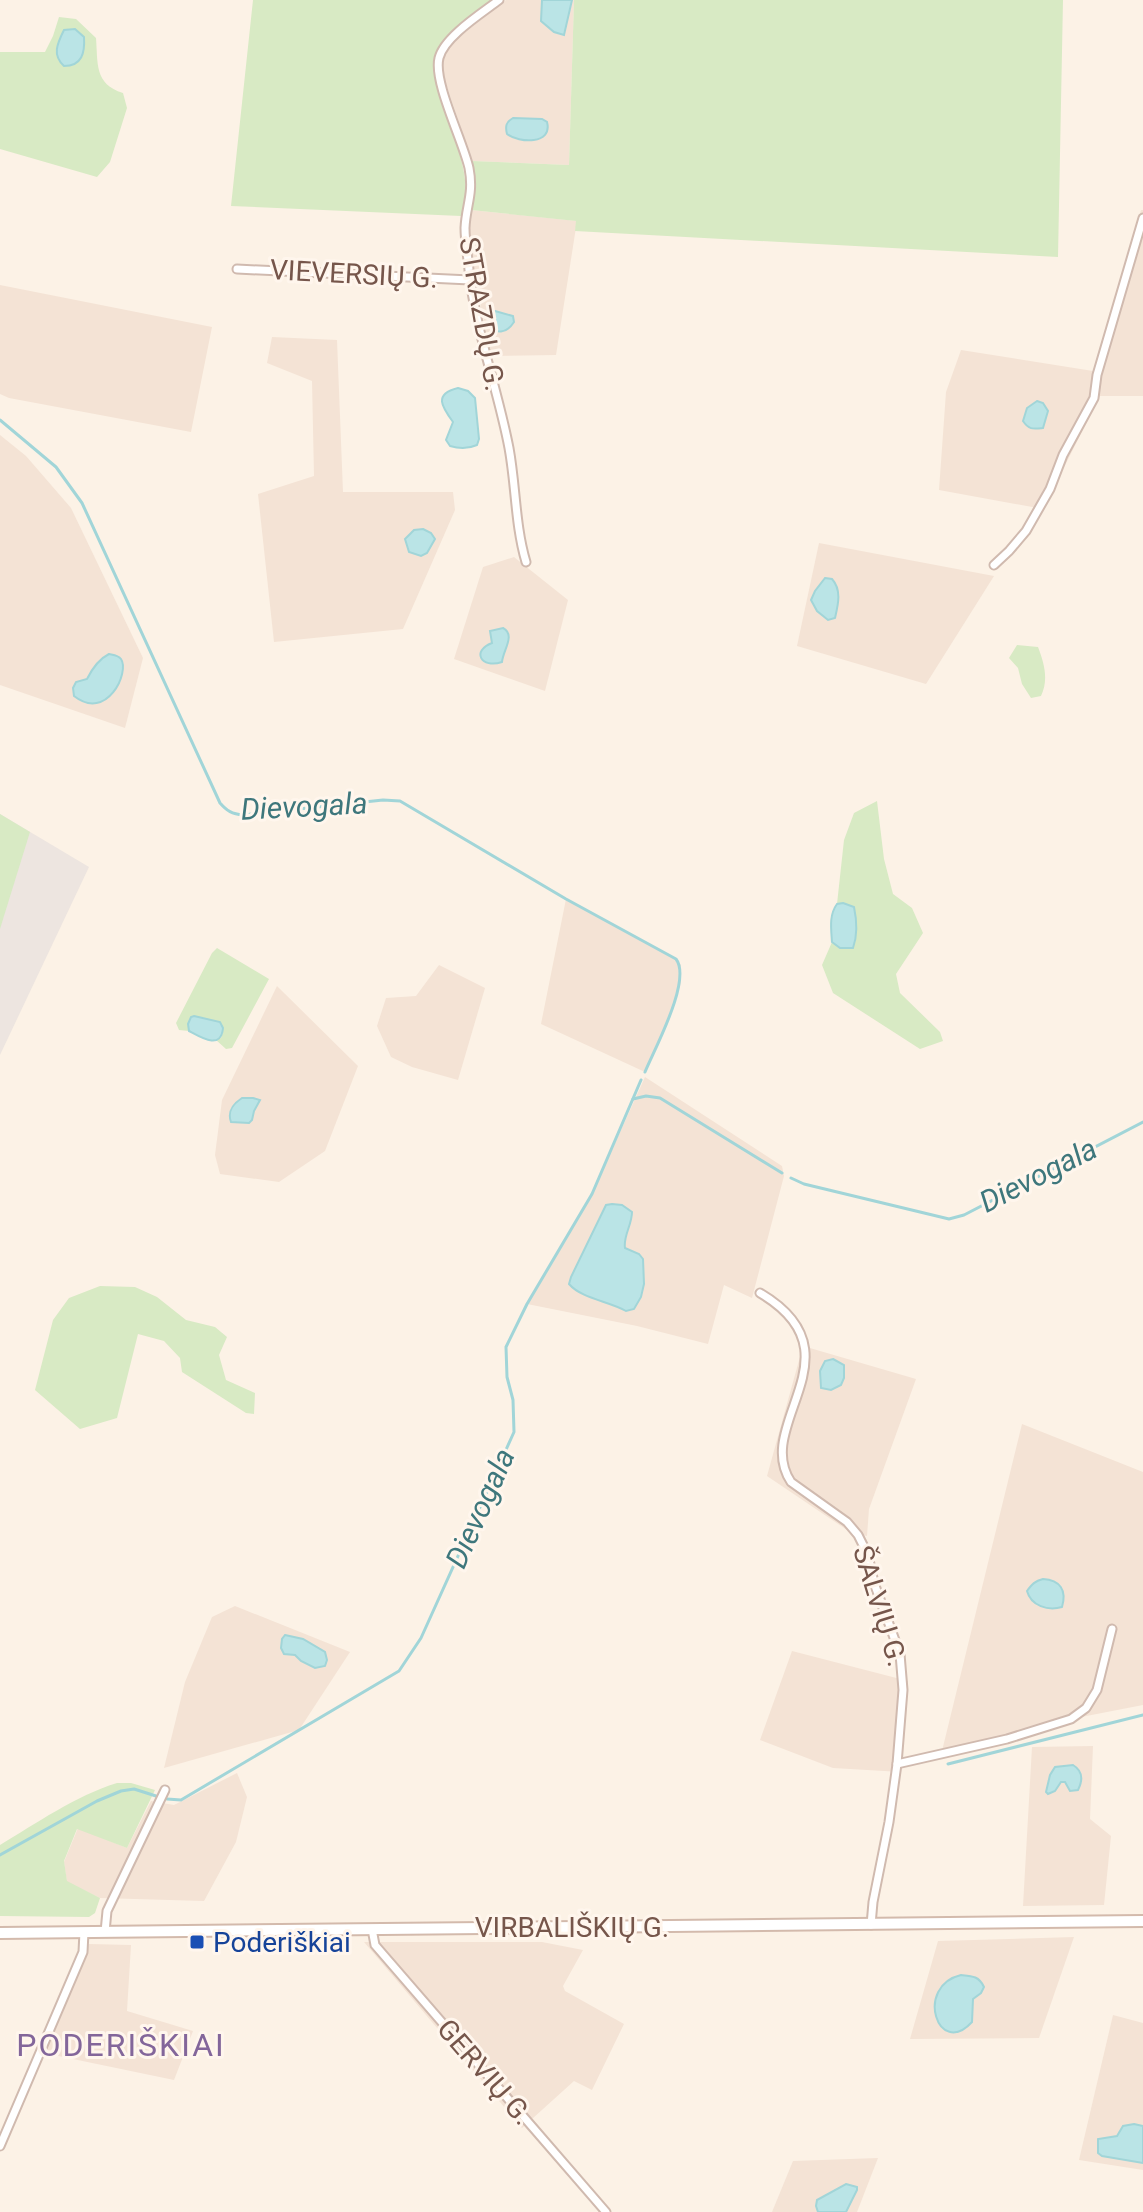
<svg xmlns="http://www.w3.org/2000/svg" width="1143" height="2212" viewBox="0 0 1143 2212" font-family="Roboto,sans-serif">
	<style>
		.residential { fill: #f4e3d5 }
		.industrial { fill: #ede5e0 }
		.green { fill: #d8eac4 }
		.water { fill: #bae4e6; stroke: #a1d5d8; stroke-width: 2 }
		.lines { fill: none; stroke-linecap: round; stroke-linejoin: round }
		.stream { stroke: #a1d5d8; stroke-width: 3 }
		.minor-casing { stroke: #d0baaf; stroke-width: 11 }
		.secondary-casing { stroke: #d3baac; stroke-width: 14 }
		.minor { stroke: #fff; stroke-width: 7 }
		.secondary { stroke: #fff; stroke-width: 10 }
		.transit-dot { fill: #1a4fb4; stroke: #fff6ed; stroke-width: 3 }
		.labels { text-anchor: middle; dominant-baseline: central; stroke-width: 6; stroke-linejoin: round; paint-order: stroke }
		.street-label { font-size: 28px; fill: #76564b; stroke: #fff6ed }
		.transit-label { font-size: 28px; fill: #164399; stroke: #fff6ed; text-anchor: start }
		.water-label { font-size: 30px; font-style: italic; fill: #3e777c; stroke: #fff6ed }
		.quarter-label { font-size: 32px; letter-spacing: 2px; fill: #83669a; stroke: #fff6ed }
	</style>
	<rect width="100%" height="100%" fill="#fcf2e6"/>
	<g class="residential">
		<polygon points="506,0 574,0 569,165 472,161 443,75 442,58 450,44"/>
		<polygon points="471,210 577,221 556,355 491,356 476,283 469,228"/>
		<polygon points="1141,210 1143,210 1143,396 1100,396 1043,509 939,490 946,392 961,350 1093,371"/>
		<polygon points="0,285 212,327 191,432 9,398 0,394"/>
		<polygon points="272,337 337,340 343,492 453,492 455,510 403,629 274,642 258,494 314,476 312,381 267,363"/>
		<polygon points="0,435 26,456 71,508 143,658 125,728 0,685"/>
		<polygon points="819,543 994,576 926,684 797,646"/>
		<polygon points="514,557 568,600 545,691 454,659 483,567"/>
		<polygon points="566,899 676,959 681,965 681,983 671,1012 645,1072 541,1024"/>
		<polygon points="439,965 485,988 458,1080 412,1067 391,1057 377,1026 386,998 416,996"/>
		<polygon points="277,986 358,1066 325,1151 279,1182 220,1174 215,1155 222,1100"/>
		<polygon points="645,1077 782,1166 784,1176 752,1298 724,1285 708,1344 637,1326 527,1304 592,1194"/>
		<polygon points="803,1346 916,1379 869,1509 867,1536 850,1532 767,1476"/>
		<polygon points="1022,1424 1143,1472 1143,1705 1071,1719 941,1755"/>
		<polygon points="235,1606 350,1652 299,1730 164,1768 185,1682 212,1617"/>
		<polygon points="792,1651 908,1681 901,1772 833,1768 760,1740"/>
		<polygon points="1093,1746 1090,1819 1111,1836 1104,1905 1023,1906 1032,1747"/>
		<polygon points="237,1773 247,1797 236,1842 204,1901 100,1898 67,1882 64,1862 78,1828 127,1848 151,1801 174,1805"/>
		<polygon points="1074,1937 1039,2038 910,2039 938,1941"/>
		<polygon points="364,1942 542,1942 583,1950 563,1986 565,1991 624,2024 592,2090 574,2081 522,2128"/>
		<polygon points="89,1944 131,1945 127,2011 193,2031 174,2080 44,2053"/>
		<polygon points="1113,2015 1143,2023 1143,2170 1079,2160"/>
		<polygon points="878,2158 857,2212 772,2212 793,2161"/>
	</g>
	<polygon class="industrial" points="0,814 89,867 0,1055"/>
	<g class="green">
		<path d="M253,0H495C480,11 457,24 446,38C409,80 485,158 461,216L231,206Z"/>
		<polygon points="574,0 1063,0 1058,257 575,231 576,221 471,210 475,192 472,161 569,165"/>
		<path d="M59,17L76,19L96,38C98,63 94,84 123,93L127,108L110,162L97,177L0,149V52H45L53,36Z"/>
		<path d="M1017,645L1038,647C1044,663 1049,679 1041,696L1031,698L1022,684L1018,668L1009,658Z"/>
		<polygon points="877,801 884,859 893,894 912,908 923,933 896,974 900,993 940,1032 943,1041 920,1049 833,993 822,965 832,942 840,948 852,948 856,938 843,903 837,904 844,840 854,813"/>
		<polygon points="0,814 30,832 0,929"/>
		<path d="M217,948L269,979L232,1048L226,1049L216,1040L221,1038C224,1031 224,1027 219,1022L188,1029L189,1031L179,1030L176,1023L212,953Z"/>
		<polygon points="100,1286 135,1287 157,1297 186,1320 215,1327 227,1337 219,1355 226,1380 255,1393 254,1414 246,1413 182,1372 180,1358 164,1341 138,1334 117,1418 80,1429 35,1390 53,1320 69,1298"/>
		<path d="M117,1783H131L155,1790L127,1848L77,1829L64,1861L67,1881L100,1898L95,1913L89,1917L0,1916V1845C37,1823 75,1796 117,1783Z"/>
	</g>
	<g class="water">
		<polygon points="542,0 572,0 564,35 554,32 541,21"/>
		<path d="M75,29L84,37C85,53 82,66 64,66C52,55 57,44 64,30Z"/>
		<path d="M513,118L542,119L547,122C553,145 519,143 507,134C505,126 506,122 513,118Z"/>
		<path d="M495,311L513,316L514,322C507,333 495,336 488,323L491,315Z"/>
		<path d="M458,388L468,391L475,398L479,439L477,445C468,449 460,449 450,446L446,440L453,422C442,407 433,394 458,388Z"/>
		<path d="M1037,401L1043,403L1048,411L1043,428C1033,429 1029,430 1023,421L1027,408Z"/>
		<polygon points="423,529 431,533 435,539 427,553 421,556 409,552 405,539 414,530"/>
		<path d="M825,578L832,579C842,590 838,605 835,618L828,620L817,611L811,600L815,591Z"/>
		<path d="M503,628C516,635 503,650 502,662C481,669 471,651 492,643L490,631Z"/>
		<path d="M109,654C114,655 118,655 121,659C130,672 107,722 74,696L73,688L76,682L87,679C92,669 99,659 109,654Z"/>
		<path d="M843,903L854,907C857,921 858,934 853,948H840L832,942C831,928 829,915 837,904Z"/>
		<path d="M194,1016L220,1022L223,1028C221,1050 202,1038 189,1031L188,1024L191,1017Z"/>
		<path d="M242,1098H253L260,1100L254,1111L252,1120L249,1123L231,1122C227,1111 233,1104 242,1098Z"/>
		<path d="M612,1204L622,1205L632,1212C632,1225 623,1236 625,1248L639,1254L643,1259L644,1284L641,1297L634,1309L626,1311C609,1301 582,1299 569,1284L571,1277L606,1205Z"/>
		<polygon points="833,1359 844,1365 844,1378 841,1385 831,1390 821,1388 820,1371 825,1361"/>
		<path d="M1043,1579C1060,1580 1067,1590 1062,1607C1048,1611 1031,1606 1027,1591C1032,1584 1035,1581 1043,1579Z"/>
		<polygon points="285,1635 303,1639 325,1652 327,1660 325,1666 315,1668 301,1661 295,1655 284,1654 281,1648 282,1639"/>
		<path d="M1073,1765C1083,1771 1083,1780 1078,1790L1070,1791L1065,1782H1061L1055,1791L1048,1794L1046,1792L1050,1775L1055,1767Z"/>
		<path d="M961,1975C972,1976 979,1976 984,1987L981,1993L973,1999L972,2022C938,2059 914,1986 961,1975Z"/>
		<polygon points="1134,2124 1143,2126 1143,2163 1102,2156 1098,2153 1098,2139 1117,2136 1123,2126"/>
		<polygon points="846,2184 857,2187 857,2190 846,2212 818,2212 816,2206 817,2200"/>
	</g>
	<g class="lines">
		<g class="stream">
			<path d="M0,420L56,467L82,503L220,803C227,811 232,814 243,815L383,800L400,801L566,899L676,959C692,980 655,1048 645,1072"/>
			<polyline points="633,1099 646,1096 660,1098 782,1173"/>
			<polyline points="791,1178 804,1184 949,1219 964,1215 1143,1122"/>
			<polyline points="948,1764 1143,1715"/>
			<polyline points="167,1799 181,1800 399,1671 421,1638 514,1432 513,1400 507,1377 506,1347 527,1304 592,1194 641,1080"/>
			<polyline points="0,1855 97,1801 121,1791 134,1789 156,1796"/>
		</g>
		<defs>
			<g id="minor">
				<path d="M499,0C482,13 444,37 439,58C433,82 463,141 469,168C474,194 466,205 465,228C465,242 468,257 469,270C475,329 498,390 509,448C516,486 515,525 526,562"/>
				<polyline points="237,269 470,280"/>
				<polyline points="994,565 1009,551 1026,531 1050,489 1063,455 1094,398 1097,375 1143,218"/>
				<path d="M760,1293C863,1354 752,1424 791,1482L847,1522L858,1535L868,1555L874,1583L900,1654L903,1690L897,1764L889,1822L873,1902L871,1925"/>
				<polyline points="897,1764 1007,1739 1071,1719 1086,1708 1097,1690 1112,1629"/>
				<polyline points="372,1929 375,1945 606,2212"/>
				<polyline points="105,1932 107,1911 165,1790"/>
				<polyline points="0,2146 83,1952 84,1932"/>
			</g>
			<polyline id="secondary" points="0,1933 1143,1921"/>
		</defs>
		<use href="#minor" class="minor-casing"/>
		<use href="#secondary" class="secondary-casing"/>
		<use href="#minor" class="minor"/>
		<use href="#secondary" class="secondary"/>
	</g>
	<rect class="transit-dot" x="189" y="1934" width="16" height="16" rx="4"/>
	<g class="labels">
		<g class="street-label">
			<text transform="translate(354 274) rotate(3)">VIEVERSIŲ G.</text>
			<text transform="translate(482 314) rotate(80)">STRAZDŲ G.</text>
			<text transform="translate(880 1606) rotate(73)">ŠALVIŲ G.</text>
			<text x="572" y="1927">VIRBALIŠKIŲ G.</text>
			<text transform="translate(485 2072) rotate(49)">GERVIŲ G.</text>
		</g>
		<g class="transit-label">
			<text x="213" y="1942">Poderiškiai</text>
		</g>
		<g class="water-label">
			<text transform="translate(304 806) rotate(-3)">Dievogala</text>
			<text transform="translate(1038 1175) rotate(-27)">Dievogala</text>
			<text transform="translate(480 1508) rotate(-66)">Dievogala</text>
		</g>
		<g class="quarter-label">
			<text x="121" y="2045">PODERIŠKIAI</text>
		</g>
	</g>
</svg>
